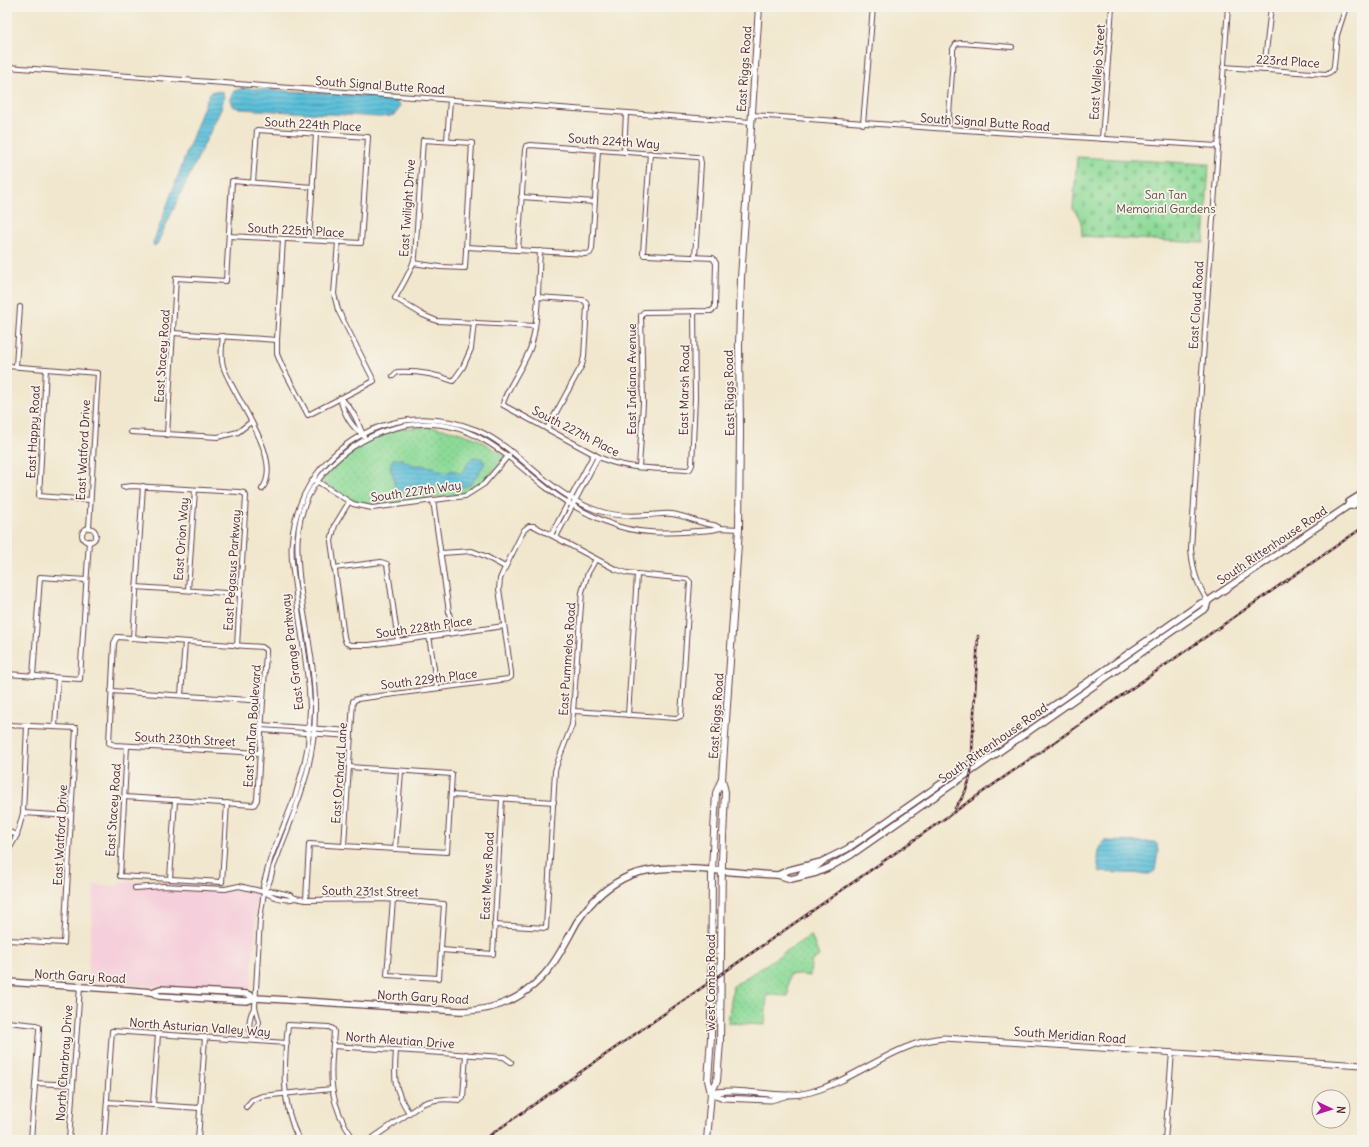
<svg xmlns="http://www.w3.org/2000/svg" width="1369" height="1147" viewBox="0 0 1369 1147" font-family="Delius,sans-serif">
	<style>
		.built { fill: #f5cfdb }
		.grass { fill: url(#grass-dots); stroke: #6c7c62 }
		.cemetery { fill: url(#cemetery-stones); stroke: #6c7c62 }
		.water { fill: url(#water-rules); stroke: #537082 }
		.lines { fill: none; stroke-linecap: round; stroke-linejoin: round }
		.stream { stroke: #5cc0da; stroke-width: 1 }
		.minor-casing { stroke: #633d43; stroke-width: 6 }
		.tertiary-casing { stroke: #633d43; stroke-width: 7 }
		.secondary-casing { stroke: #633d43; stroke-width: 8 }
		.primary-casing { stroke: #633d43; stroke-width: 8 }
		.minor { stroke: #fff; stroke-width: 4 }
		.tertiary { stroke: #fff; stroke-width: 5 }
		.secondary { stroke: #fff; stroke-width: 5.5 }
		.primary { stroke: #fff; stroke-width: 6 }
		.rail-casing { stroke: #4a1f2b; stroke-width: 2.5 }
		.rail { stroke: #f7f3e8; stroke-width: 1; stroke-dasharray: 3; stroke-linecap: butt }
		.labels { text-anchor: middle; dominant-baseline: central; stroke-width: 3.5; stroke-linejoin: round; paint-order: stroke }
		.street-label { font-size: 12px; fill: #4a1f2b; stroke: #f7f3e8 }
		.park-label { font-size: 12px; fill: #5b4e46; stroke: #f7f3e8 }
	</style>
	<defs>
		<pattern id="grass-dots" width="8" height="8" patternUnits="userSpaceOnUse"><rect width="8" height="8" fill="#8dda98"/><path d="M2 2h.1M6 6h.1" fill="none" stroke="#7bbb83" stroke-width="1.8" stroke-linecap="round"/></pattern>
		<pattern id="cemetery-stones" width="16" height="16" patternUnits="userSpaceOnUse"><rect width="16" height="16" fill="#8dda98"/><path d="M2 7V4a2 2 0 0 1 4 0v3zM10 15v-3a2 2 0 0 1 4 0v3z" fill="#7bbb83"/></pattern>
		<pattern id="water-rules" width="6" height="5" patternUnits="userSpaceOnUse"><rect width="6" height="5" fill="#5cc0da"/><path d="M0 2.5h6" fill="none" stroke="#4e9bb1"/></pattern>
	</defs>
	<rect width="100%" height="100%" fill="#f7f3e8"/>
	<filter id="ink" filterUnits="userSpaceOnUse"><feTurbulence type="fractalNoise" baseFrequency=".025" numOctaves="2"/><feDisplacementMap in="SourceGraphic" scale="8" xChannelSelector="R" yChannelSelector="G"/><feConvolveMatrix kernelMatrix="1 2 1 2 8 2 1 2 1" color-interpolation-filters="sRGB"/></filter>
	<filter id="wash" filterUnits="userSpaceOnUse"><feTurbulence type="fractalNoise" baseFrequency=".012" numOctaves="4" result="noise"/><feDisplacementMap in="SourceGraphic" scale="16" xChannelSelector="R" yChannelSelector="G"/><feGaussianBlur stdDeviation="0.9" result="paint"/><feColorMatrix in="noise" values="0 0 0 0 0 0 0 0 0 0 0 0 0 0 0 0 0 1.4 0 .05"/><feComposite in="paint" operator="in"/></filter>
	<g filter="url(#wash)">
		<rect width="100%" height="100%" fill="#f1e7ce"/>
		<polygon class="built" points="136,881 220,887 239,884 261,887 257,906 251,986 247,991 218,988 185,988 87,982 94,885 118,886 120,882"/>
		<g class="grass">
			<polygon points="431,427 455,431 478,439 505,456 482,484 465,494 370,507 351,501 320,481 339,459 360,444 380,434 403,428"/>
			<polygon points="811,935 819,956 811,962 810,976 789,974 788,996 767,995 765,1025 728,1023 733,986"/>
		</g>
		<path class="cemetery" d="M1077,157L1209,164L1204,243L1082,236C1082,225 1081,217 1073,209Z"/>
		<g class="water">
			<path d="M243,88L388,97L397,101L400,105C397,117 391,116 380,117L240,109L233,106L230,98L234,91Z"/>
			<polygon points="214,91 223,92 224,98 221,109 157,244 154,246 153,243 204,106 210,93"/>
			<path d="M473,457C479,457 485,459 484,465L471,484L467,486L444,489L432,485C420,490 422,485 412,487C406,488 403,493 397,492L395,490L394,479L390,467L393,459H401L413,465H422L431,467L446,473L452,470L461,474C466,469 466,462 473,457Z"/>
			<path d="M1104,841L1154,842L1157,844L1158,851L1155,871L1149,874L1100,872C1096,865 1098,846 1104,841Z"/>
		</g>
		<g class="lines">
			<polyline class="stream" points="1362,205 1359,317 1362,350"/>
		</g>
	</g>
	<g filter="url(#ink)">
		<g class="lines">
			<defs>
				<g id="minor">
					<polyline points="7,67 751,122"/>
					<path d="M1223,67L1326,74C1330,72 1333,71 1334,66L1337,35L1346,7"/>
					<polyline points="1264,70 1271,7"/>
					<polyline points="752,115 948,129 1217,146"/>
					<polyline points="863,124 873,7"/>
					<polyline points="948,129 953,58 953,49 956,44 961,43 1012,47"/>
					<polyline points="1102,139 1112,7"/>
					<polyline points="447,141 450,100"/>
					<polyline points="624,152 626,113"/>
					<polyline points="521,197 595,202"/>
					<polyline points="229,236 361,243 368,137 257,130 253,182"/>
					<polyline points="283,239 277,340 277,354 282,366 308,415 374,381 338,310 334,294 338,242"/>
					<polyline points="309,240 316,134"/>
					<polyline points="466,247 587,254 590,253 592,249 598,150"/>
					<polyline points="518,250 525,150 526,146 530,145 697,157 700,158 701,163 695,257"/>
					<path d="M540,251C538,280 539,320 531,346C527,361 503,394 503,405L601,458C627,470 659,468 687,470L690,469L692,465L695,398L694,311"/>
					<path d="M413,263L440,267L465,268L472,143L423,140L415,257C411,272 403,284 395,298L423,315L437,321L535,326"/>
					<polyline points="537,297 583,300 586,302 587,306 584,357 582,365 547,429"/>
					<polyline points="173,333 277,340"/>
					<path d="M223,336C222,346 220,356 223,366C233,397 285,459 262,489"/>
					<polyline points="7,366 98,373 89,528"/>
					<polyline points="16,366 20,307"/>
					<polyline points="46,369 39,496 90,500"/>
					<path d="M393,376L397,372C417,371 435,374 453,381L463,367L471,349L474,322"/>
					<path d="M340,398C353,408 358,423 364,437"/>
					<path d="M340,398C343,411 351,428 363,434"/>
					<polyline points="131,432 218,437 238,432 251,422"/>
					<polyline points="167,435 176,278 226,281 232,181 313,187"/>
					<polyline points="639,467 643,403 641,315 644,312 711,311 715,308 716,263 713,258 647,255 644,255 643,253 650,153"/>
					<polyline points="315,480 353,504 372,508 465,496 484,484 509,455"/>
					<polyline points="123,487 132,486 239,492 244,493 246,496 237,646"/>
					<polyline points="433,500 452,633"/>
					<polyline points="349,502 335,525 331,541 344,637 346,643 351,645 369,645 504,626"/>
					<circle cx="89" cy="535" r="7"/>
					<polyline points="551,535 594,454"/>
					<polyline points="556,537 598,457"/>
					<polyline points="441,553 472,551 485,556 505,567"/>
					<polyline points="334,568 381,562 387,564 398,641"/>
					<polyline points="136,587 240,594"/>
					<polyline points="188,590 195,490"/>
					<path d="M1208,601C1196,583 1193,570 1191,549L1202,373L1228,7"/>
					<polyline points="429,636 437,688"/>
					<polyline points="133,638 143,486"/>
					<polyline points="7,674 80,679 89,541"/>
					<polyline points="33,676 40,577 86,580"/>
					<polyline points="111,691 263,701"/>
					<polyline points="181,695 185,642"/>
					<polyline points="628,715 637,575"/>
					<polyline points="7,725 76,728 64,943 7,940"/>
					<polyline points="261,725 351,731"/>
					<polyline points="55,727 58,678"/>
					<polyline points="261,730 351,736"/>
					<polyline points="127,746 120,876 222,882 227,803"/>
					<polyline points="451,795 554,802"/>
					<polyline points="124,797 254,805 257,800 266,652 266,650 262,647 117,637 114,643 109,743 115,745 260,753"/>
					<polyline points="23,813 71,816"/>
					<polyline points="7,831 17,835"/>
					<polyline points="344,846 353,701 357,699 508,679 511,677 511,673 499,589 500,579 503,572 524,530 529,526 534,526 551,535 615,569 627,573 687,579 690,582 681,716 676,718 574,711"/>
					<polyline points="395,849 401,771"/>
					<polyline points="7,853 17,835 23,813 27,726"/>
					<polyline points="170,879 175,800"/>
					<polyline points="135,888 163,886 225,889 239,886 264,892 273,891 290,895 295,898 306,900 384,899 444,904 439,978 387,975 393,900"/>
					<path d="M264,892C270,885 271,876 273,868C277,858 280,849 284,839C302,793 316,755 315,704C315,670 307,634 302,600C296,557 291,516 319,479C357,429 425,407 482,439C507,452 526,473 548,489C565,502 589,515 609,523C642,537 677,532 712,530L720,528L739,529"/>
					<path d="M264,892C273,897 285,902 295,898"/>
					<polyline points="306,900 309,844 447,852 452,774 349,767"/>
					<polyline points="494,925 546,928 555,771 558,761 572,725 582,592 588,573 596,559"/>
					<polyline points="441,950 493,954 502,799"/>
					<polyline points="7,1022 36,1025 39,1027 39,1030 31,1140"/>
					<path d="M253,1038C247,1029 249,1015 255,1007"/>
					<path d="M253,1040L259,1022L255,1007L260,919L264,892L263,886L271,857L295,797L304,765L308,745L310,708L309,690C306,658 300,626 296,594C294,576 290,559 292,541C296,491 326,452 369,431C403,415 443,416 477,430C521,450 549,494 596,510C613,516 628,517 646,515C654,515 663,513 672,514C687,516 700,524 714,525L720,528"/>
					<polyline points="333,1046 504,1057 511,1062"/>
					<path d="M396,1050C394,1078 393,1088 409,1113"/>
					<polyline points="35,1083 73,1085"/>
					<polyline points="107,1102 200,1108"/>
					<polyline points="153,1105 158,1034"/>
					<polyline points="246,1107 252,1100 262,1096 332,1089"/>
					<polyline points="69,1140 80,987"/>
					<polyline points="104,1140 112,1031 287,1043"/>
					<polyline points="198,1140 205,1037"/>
					<polyline points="290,1140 297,1136"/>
					<path d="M299,1140C280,1102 284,1065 288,1025L329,1027L333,1029L334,1032C330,1078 327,1101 354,1140"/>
					<path d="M370,1140L422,1104C435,1098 447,1099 460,1100L463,1098L466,1054"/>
					<polyline points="1165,1140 1172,1052"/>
				</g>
				<g id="tertiary">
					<path d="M711,1093C744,1086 779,1101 811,1092C858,1079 895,1042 944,1038L1362,1065"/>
					<polyline points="711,1093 723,1098 771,1100 785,1096"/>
				</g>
				<g id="secondary">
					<polyline points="1348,506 1349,502 1362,494"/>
					<polyline points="778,875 789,870 821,862 847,849 1201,603 1208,601 1348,506 1352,506 1362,499"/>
					<polyline points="799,877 803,871 815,868 821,863"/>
					<polyline points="7,982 128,990 152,992 159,996 247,1001 256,998"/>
					<path d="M152,992L160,989L247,994L256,998L460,1011C496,1011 526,998 549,969C560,955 568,938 577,922C590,902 609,884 631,875C661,864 693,869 724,871C742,873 760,874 778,875L791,879L816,873L830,867L851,855L1174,630L1206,608L1208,601"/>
				</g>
				<g id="primary">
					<polyline points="711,1093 717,1081 720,1042 722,860 725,792 722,779 739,529 740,430 739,345 741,278 759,7"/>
					<polyline points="707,1140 711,1093 708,1080 711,1038 712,870 716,793 722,779"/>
				</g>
			</defs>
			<use href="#minor" class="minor-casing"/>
			<use href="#tertiary" class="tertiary-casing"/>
			<use href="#secondary" class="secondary-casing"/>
			<use href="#primary" class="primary-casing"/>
			<use href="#minor" class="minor"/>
			<use href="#tertiary" class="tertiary"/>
			<use href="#secondary" class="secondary"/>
			<use href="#primary" class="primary"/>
			<defs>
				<g id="rail">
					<path d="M955,808C964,797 969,786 971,772L978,636"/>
					<polyline points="483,1140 1362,528"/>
				</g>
			</defs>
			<use href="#rail" class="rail-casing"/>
			<use href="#rail" class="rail"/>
		</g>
	</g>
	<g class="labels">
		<g class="street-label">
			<text transform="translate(1288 61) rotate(4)">223rd Place</text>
			<text transform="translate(744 69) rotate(-86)">East Riggs Road</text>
			<text transform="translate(1097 72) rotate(-86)">East Vallejo Street</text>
			<text transform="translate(380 85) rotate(4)">South Signal Butte Road</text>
			<text transform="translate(985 122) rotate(4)">South Signal Butte Road</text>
			<text transform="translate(313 124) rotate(3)">South 224th Place</text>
			<text transform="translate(614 141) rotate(4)">South 224th Way</text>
			<text transform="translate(407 208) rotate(-86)">East Twilight Drive</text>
			<text transform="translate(296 230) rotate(3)">South 225th Place</text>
			<text transform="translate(1196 305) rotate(-86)">East Cloud Road</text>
			<text transform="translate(162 356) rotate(-86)">East Stacey Road</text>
			<text transform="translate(631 379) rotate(-90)">East Indiana Avenue</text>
			<text transform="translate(684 390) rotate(-89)">East Marsh Road</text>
			<text transform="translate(729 393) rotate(-91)">East Riggs Road</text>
			<text transform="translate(576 431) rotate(27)">South 227th Place</text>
			<text transform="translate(33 432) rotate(-87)">East Happy Road</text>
			<text transform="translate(83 450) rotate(-87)">East Watford Drive</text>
			<text transform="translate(416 491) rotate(-8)">South 227th Way</text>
			<text transform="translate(181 539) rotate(-86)">East Orion Way</text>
			<text transform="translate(1272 545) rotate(-34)">South Rittenhouse Road</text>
			<text transform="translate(232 570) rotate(-86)">East Pegasus Parkway</text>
			<text transform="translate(424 627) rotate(-8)">South 228th Place</text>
			<text transform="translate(292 652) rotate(-97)">East Grange Parkway</text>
			<text transform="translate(567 659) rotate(-86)">East Pummelos Road</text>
			<text transform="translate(429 679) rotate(-7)">South 229th Place</text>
			<text transform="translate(716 716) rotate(-86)">East Riggs Road</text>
			<text transform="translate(252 726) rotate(-86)">East SanTan Boulevard</text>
			<text transform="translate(185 739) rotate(3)">South 230th Street</text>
			<text transform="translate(993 743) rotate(-35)">South Rittenhouse Road</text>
			<text transform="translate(339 773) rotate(-86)">East Orchard Lane</text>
			<text transform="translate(113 810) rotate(-86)">East Stacey Road</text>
			<text transform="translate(60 835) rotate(-87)">East Watford Drive</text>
			<text transform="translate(487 876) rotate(-87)">East Mews Road</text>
			<text transform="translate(370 891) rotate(1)">South 231st Street</text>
			<text transform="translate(80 976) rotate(3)">North Gary Road</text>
			<text transform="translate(710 983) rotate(-90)">West Combs Road</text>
			<text transform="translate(423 997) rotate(3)">North Gary Road</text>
			<text transform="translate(200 1027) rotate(4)">North Asturian Valley Way</text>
			<text transform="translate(1070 1035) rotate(4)">South Meridian Road</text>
			<text transform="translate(400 1040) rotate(4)">North Aleutian Drive</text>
			<text transform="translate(64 1063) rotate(-86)">North Charbray Drive</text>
		</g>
		<g class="park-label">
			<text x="1166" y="194">San Tan<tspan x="1166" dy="14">Memorial Gardens</tspan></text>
		</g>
	</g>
	<rect width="1369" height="1147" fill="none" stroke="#f7f3e8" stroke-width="24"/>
	<g transform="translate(1331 1109) rotate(94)"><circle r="19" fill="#f7f3e8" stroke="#b29e9c"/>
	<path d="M0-3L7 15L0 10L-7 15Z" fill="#b5179e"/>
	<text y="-6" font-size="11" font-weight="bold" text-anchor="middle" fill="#4a1f2b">N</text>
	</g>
</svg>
